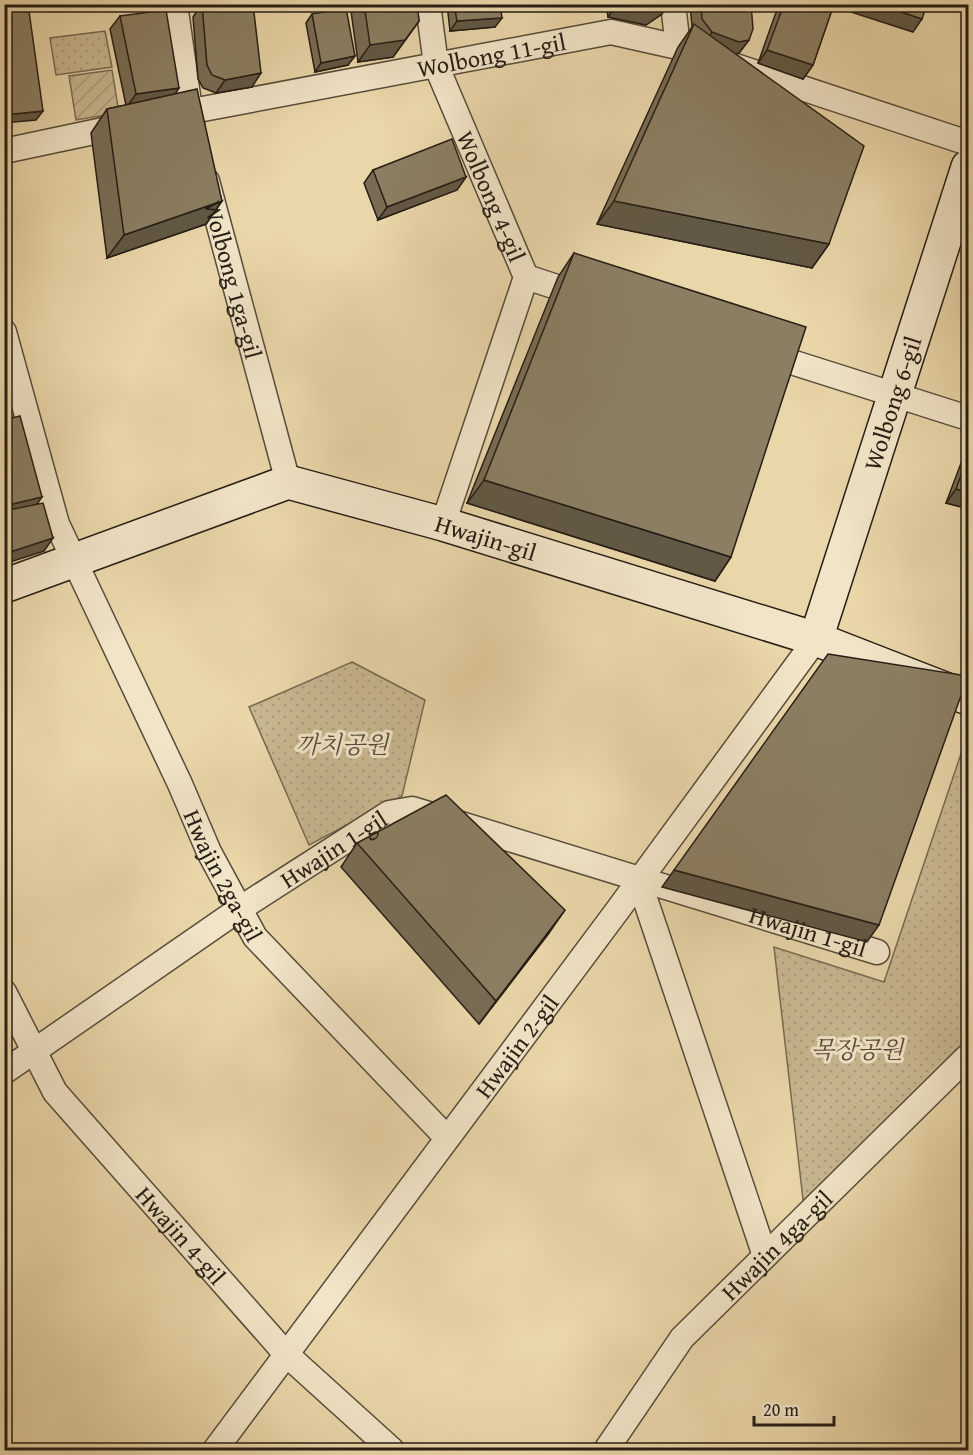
<svg xmlns="http://www.w3.org/2000/svg" width="973" height="1455" viewBox="0 0 973 1455" font-family="'Gentium Book Plus','Noto Serif KR',serif">
	<style>
		.grass { fill: url(#grass-dots); stroke: #776a52; stroke-width: 1.5 }
		.garden { fill: url(#garden-furrows); stroke: #776a52; stroke-width: 1.5 }
		.lines { fill: none; stroke-linecap: round; stroke-linejoin: round }
		.street-casing { stroke: #574c3a; stroke-width: 27 }
		.secondary-casing { stroke: #261e15; stroke-width: 36 }
		.street { stroke: #f1e4c7; stroke-width: 24 }
		.secondary { stroke: #f1e4c7; stroke-width: 33 }
		.wall { fill: #786c54; stroke: #261e15; stroke-width: 1.5 }
		.shaded-wall { fill: #615845; stroke: #261e15; stroke-width: 1.5 }
		.building { fill: #8b7e62; stroke: #261e15; stroke-width: 1.5 }
		.labels { text-anchor: middle; dominant-baseline: central; stroke-width: 6; stroke-linejoin: round; paint-order: stroke }
		.street-label { font-size: 24px; fill: #261e15; stroke: #f1e4c7 }
		.park-label { font-size: 24px; font-style: italic; fill: #574c3a; stroke: #f1e4c7 }
	</style>
	<defs>
		<pattern id="grass-dots" width="8" height="8" patternUnits="userSpaceOnUse" patternTransform="scale(1.5)"><rect width="8" height="8" fill="#c8b790"/><path d="M2 2h.1M6 6h.1" fill="none" stroke="#ac9d7b" stroke-width="1.8" stroke-linecap="round"/></pattern>
		<pattern id="garden-furrows" width="10" height="10" patternUnits="userSpaceOnUse" patternTransform="scale(1.5)"><rect width="10" height="10" fill="#c8b790"/><path d="M-1 1l2-2M0 10L10 0M9 11l2-2" fill="none" stroke="#ac9d7b"/></pattern>
	</defs>
	<rect width="100%" height="100%" fill="#e9d6a9"/>
	<filter id="stains"><feTurbulence type="fractalNoise" baseFrequency=".00333" numOctaves="4"/><feColorMatrix values="0 0 0 0 .2 0 0 0 0 .09 0 0 0 0 .02 0 0 0 .5 -.17"/></filter>
	<radialGradient id="worn" r=".72"><stop offset=".6" stop-color="#630" stop-opacity="0"/><stop offset="1" stop-color="#630" stop-opacity=".3"/></radialGradient>
	<g class="grass">
		<polygon points="105,31 112,67 56,75 50,38"/>
		<polygon points="352,662 425,700 402,796 309,845 249,707"/>
		<polygon points="968,733 968,1038 804,1208 774,947 884,982"/>
	</g>
	<polygon class="garden" points="112,70 119,113 76,120 69,76"/>
	<g class="lines">
		<defs>
			<g id="street">
				<polyline points="175,4 192,124"/>
				<path id="s1" d="M428,4L436,65L526,277L443,524"/>
				<polyline points="673,4 678,47"/>
				<path id="s2" d="M171,115L611,32L678,47L968,143"/>
				<polyline points="4,151 122,126"/>
				<path id="s3" d="M207,181L288,482"/>
				<polyline points="526,277 584,296"/>
				<path id="s4" d="M4,332L57,524L180,784L209,852L255,937L447,1138"/>
				<polyline points="763,353 968,418"/>
				<polyline points="639,881 765,1256"/>
				<path id="s5" d="M4,992L55,1092L286,1354L392,1450"/>
				<path id="s6" d="M4,1072L241,908L389,813L412,809L877,952"/>
				<path id="s7" d="M215,1450L617,911L816,639"/>
				<path id="s8" d="M606,1450L682,1338L968,1056"/>
			</g>
			<g id="secondary">
				<path id="s9" d="M4,586L288,482L443,524L816,639L968,698"/>
				<path id="s10" d="M816,639L968,167"/>
			</g>
		</defs>
		<use href="#street" class="street-casing"/>
		<use href="#secondary" class="secondary-casing"/>
		<use href="#street" class="street"/>
		<use href="#secondary" class="secondary"/>
	</g>
	<g class="wall">
		<polygon points="202,4 252,87 216,93 203,88 198,79 193,17"/>
		<polygon points="350,4 417,4 419,21 393,57 358,62"/>
		<polygon points="447,4 500,4 495,27 450,31"/>
		<polygon points="606,4 663,4 662,14 646,25 608,17"/>
		<polygon points="690,4 751,4 749,40 739,53 736,54 829,244 812,268 597,224 678,47 692,27"/>
		<polygon points="779,4 834,4 813,65 803,79 758,63"/>
		<polygon points="312,14 348,65 315,72 306,23"/>
		<polygon points="120,16 175,94 222,201 206,224 107,258 91,133 107,109 126,105 110,29"/>
		<polygon points="373,170 466,177 457,190 378,220 364,183"/>
		<polygon points="574,253 731,557 715,581 467,503 558,277"/>
		<polygon points="969,442 969,509 946,503"/>
		<polygon points="357,843 549,933 479,1024 341,867"/>
	</g>
	<g class="shaded-wall">
		<polygon points="100,4 147,4 97,9"/>
		<polygon points="617,4 669,4 662,14 646,25 608,17"/>
		<polygon points="848,4 878,4 922,19 913,32 845,10"/>
		<polygon points="502,18 495,27 450,31 457,21"/>
		<polygon points="419,21 393,57 358,62 370,45"/>
		<polygon points="712,32 749,40 739,53 729,55 703,46"/>
		<polygon points="767,50 813,65 803,79 758,63"/>
		<polygon points="355,56 348,65 315,72 321,63"/>
		<polygon points="261,73 252,87 216,93 225,80"/>
		<polygon points="179,88 170,102 126,108 136,94"/>
		<polygon points="43,111 36,120 4,123 4,115"/>
		<polygon points="466,177 457,190 378,220 387,207"/>
		<polygon points="222,201 206,224 107,258 124,235"/>
		<polygon points="614,201 829,244 812,268 597,224"/>
		<polygon points="484,480 731,557 715,581 467,503"/>
		<polygon points="956,489 969,493 969,509 946,503"/>
		<polygon points="42,497 33,510 4,517 4,506"/>
		<polygon points="53,538 44,551 4,564 4,554"/>
		<polygon points="674,870 879,925 867,942 662,887"/>
		<polygon points="565,910 549,933 479,1024 496,1001"/>
	</g>
	<g class="building">
		<polygon points="4,4 28,4 43,111 4,115"/>
		<polygon points="202,4 253,4 261,73 225,80 212,75 207,65"/>
		<polygon points="364,4 417,4 419,21 405,40 370,45"/>
		<polygon points="454,4 500,4 502,18 457,21"/>
		<polygon points="642,4 663,4 658,8"/>
		<polygon points="701,4 751,4 753,29 749,40 739,42 712,32 702,19"/>
		<polygon points="784,4 834,4 813,65 767,50"/>
		<polygon points="878,4 927,4 922,19"/>
		<polygon points="346,8 355,56 321,63 312,14"/>
		<polygon points="166,10 179,88 136,94 120,16"/>
		<polygon points="694,24 864,146 829,244 614,201"/>
		<polygon points="197,89 222,201 124,235 107,109"/>
		<polygon points="452,139 466,177 387,207 373,170"/>
		<polygon points="574,253 806,327 731,557 484,480"/>
		<polygon points="20,416 42,497 4,506 4,420"/>
		<polygon points="969,453 969,493 956,489"/>
		<polygon points="43,503 53,538 4,554 4,511"/>
		<polygon points="828,654 968,676 879,925 674,870"/>
		<polygon points="446,795 565,910 496,1001 357,843"/>
	</g>
	<g class="labels">
		<g class="street-label">
			<text stroke="none"><textPath href="#s2" startOffset="326">Wolbong 11-gil</textPath></text>
			<text stroke="none"><textPath href="#s1" startOffset="204">Wolbong 4-gil</textPath></text>
			<text stroke="none"><textPath href="#s3" startOffset="102">Wolbong 1ga-gil</textPath></text>
			<text stroke="none"><textPath href="#s10" startOffset="248">Wolbong 6-gil</textPath></text>
			<text stroke="none"><textPath href="#s9" startOffset="508">Hwajin-gil</textPath></text>
			<text stroke="none"><textPath href="#s6" startOffset="398">Hwajin 1-gil</textPath></text>
			<text stroke="none"><textPath href="#s4" startOffset="588">Hwajin 2ga-gil</textPath></text>
			<text stroke="none"><textPath href="#s6" startOffset="902">Hwajin 1-gil</textPath></text>
			<text stroke="none"><textPath href="#s7" startOffset="504">Hwajin 2-gil</textPath></text>
			<text stroke="none"><textPath href="#s5" startOffset="303">Hwajin 4-gil</textPath></text>
			<text stroke="none"><textPath href="#s8" startOffset="268">Hwajin 4ga-gil</textPath></text>
		</g>
		<g class="park-label">
			<text x="342" y="744">까치공원</text>
			<text x="857" y="1049">목장공원</text>
		</g>
	</g>
	<rect width="973" height="1455" fill="none" stroke="#e9d6a9" stroke-width="24"/>
	<rect x="6" y="6" width="961" height="1443" fill="none" stroke="#261e15" stroke-width="3"/>
	<rect x="12" y="12" width="949" height="1431" fill="none" stroke="#261e15" stroke-width="1.5"/>
	<path d="M754 1416v9h80v-9" fill="none" stroke="#261e15" stroke-width="3"/>
	<text x="763" y="1416" font-size="18" fill="#261e15" stroke="#f1e4c7" stroke-width="4.5" paint-order="stroke">20 m</text>
	<rect width="100%" height="100%" filter="url(#stains)"/>
	<rect width="100%" height="100%" fill="url(#worn)"/>
</svg>
